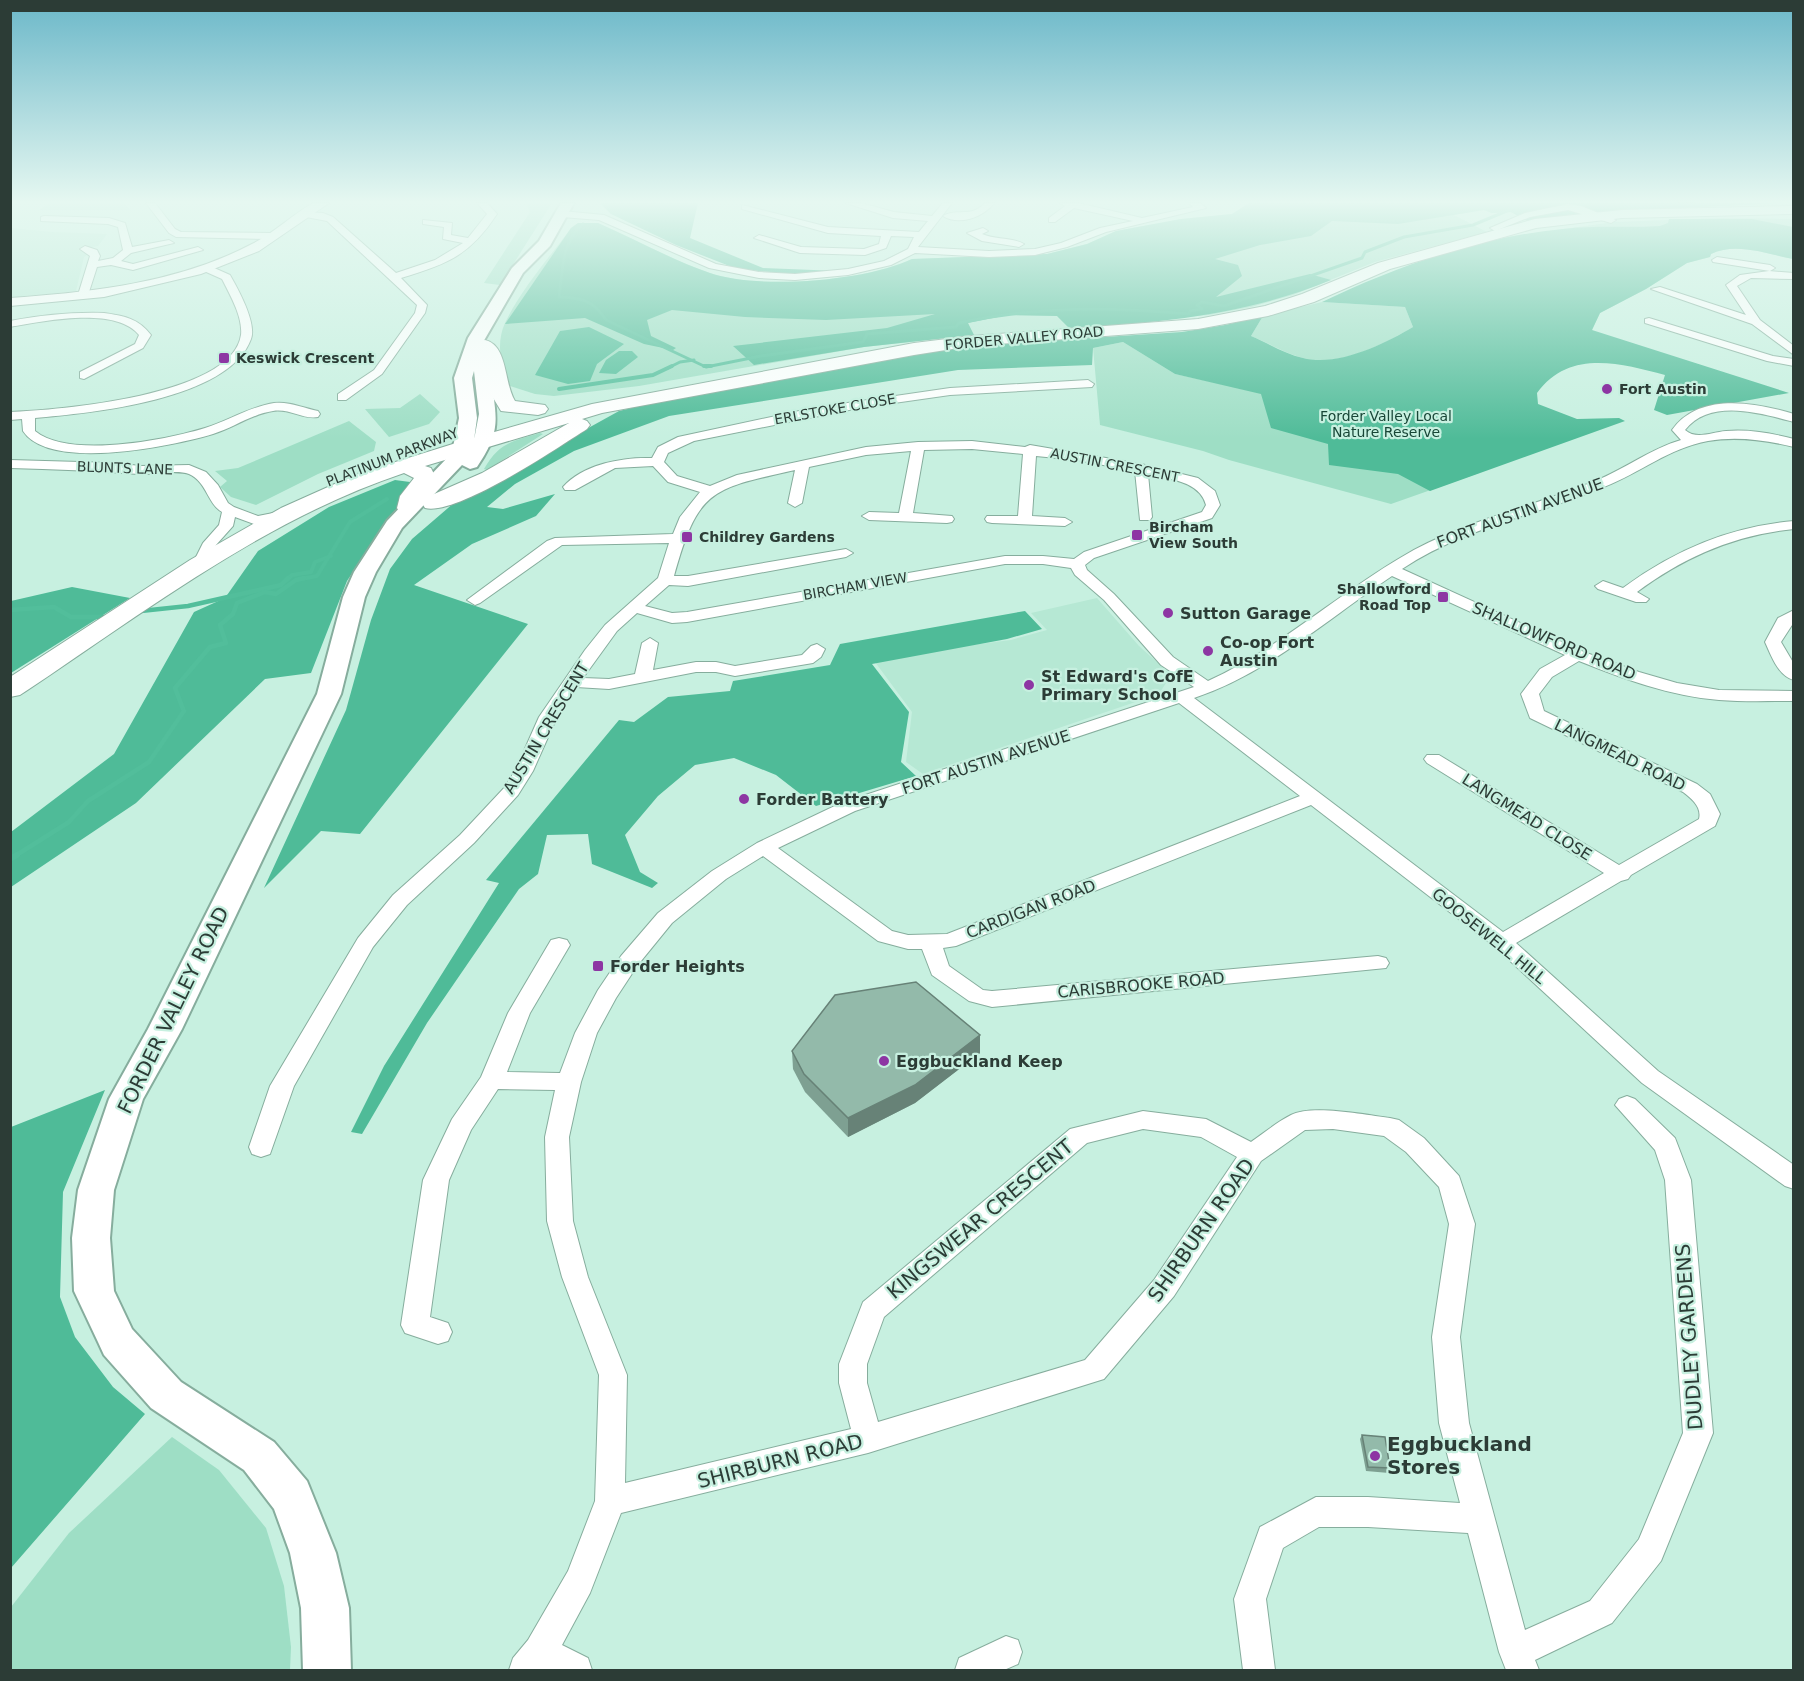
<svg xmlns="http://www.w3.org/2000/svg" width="1804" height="1681" viewBox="0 0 1804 1681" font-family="'DejaVu Sans',sans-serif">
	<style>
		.built { fill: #b6e8d4 }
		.green { fill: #9edec5 }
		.forest { fill: #4fbb98 }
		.water { fill: #52be9b }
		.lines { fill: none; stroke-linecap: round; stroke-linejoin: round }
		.stream-far3 { stroke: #52be9b; stroke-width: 3 }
		.stream-far2 { stroke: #52be9b; stroke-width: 4 }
		.stream-far1 { stroke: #52be9b; stroke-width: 4.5 }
		.stream { stroke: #52be9b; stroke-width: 6 }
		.minor-casing { stroke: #86ad9d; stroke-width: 2 }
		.tertiary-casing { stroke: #86ad9d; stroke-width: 2 }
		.secondary-casing { stroke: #86ad9d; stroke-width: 4 }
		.primary-casing { stroke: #86ad9d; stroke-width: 2 }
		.minor { fill: #fff; fill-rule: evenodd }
		.tertiary { fill: #fff; fill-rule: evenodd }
		.secondary { fill: #fff; fill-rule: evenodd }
		.primary { fill: #fff; fill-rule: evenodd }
		.wall { fill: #7ea092 }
		.shaded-wall { fill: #678277 }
		.building { fill: #93baaa; stroke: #678277; stroke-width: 1.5 }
		.poi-dot { fill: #8d36a3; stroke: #c7f0e0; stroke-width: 2 }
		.labels { text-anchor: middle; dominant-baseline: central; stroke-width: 4.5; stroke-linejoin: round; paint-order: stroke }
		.far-street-label { font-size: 14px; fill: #2c3c36; stroke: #c7f0e0 }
		.far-poi-label { font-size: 14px; font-weight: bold; fill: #2c3c36; stroke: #c7f0e0; text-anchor: start }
		.far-park-label { font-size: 14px; fill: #184637; stroke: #c7f0e0 }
		.street-label { font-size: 16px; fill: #2c3c36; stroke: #c7f0e0 }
		.poi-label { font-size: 16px; font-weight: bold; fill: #2c3c36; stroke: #c7f0e0; text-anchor: start }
		.near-street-label { font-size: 20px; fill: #2c3c36; stroke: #c7f0e0 }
		.near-poi-label { font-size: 20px; font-weight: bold; fill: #2c3c36; stroke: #c7f0e0; text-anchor: start }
	</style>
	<rect width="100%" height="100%" fill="#c7f0e0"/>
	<g class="built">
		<polygon points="11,228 52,232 107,234 98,246 88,248 83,252 87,255 84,257 76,291 11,298"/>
		<polygon points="1008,315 1057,316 1069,328 974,335 967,323"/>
		<polygon points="1097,598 1139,646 1171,675 1159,694 923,774 906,762 912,712 875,662 956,647 1011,640 1047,630 1031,613"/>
	</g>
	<g class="green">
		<polygon points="49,203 124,203 130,210 39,210"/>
		<polygon points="526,203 552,203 500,285 484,283 530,212"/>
		<path d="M1249,203H1782L1599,212L1566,215L1529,222L1511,212L1492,213L1483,210L1454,215L1487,232L1375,262L1293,295L1251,307L1209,315L1069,328L1057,316L1008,315L968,323L974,335L864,347L639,386L554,396L535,394L510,386C500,368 496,342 505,323C521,289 549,258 571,228L578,223H598C635,239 672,260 710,273C759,290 866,281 912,259L1047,254L1087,244L1116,231L1181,219L1232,214Z"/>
		<path d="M1719,218L1793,219V259C1767,254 1736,242 1711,254L1710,257L1687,263L1646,289L1600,313L1592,330L1456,373L1479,473L1391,504L1229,460L1203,451L1100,425L1093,348L1123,342L1175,374L1244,389L1406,342L1505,237L1614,222Z"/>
		<path d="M1322,302L1405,307L1413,327C1384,344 1338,368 1303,358C1285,353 1268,343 1251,336L1263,316Z"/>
		<polygon points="420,394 440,412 429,424 389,437 365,409 400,408"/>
		<polygon points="349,421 376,442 374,451 318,474 256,505 231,497 220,487 227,481 215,471 238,468"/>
		<path d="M540,433L543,434L487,470L484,469C499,443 512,441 540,433Z"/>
		<polygon points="172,1437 219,1470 266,1528 284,1586 291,1647 290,1670 11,1670 11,1607 69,1533"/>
	</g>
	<g class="forest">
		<polygon points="600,203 698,203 690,238 763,268 839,271 793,274 737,269 676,245 611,214"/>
		<path d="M1249,203H1782L1599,212L1566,215L1529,222L1511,212L1492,213L1484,210L1398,224L1332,221L1311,236L1260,245L1215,259L1238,265L1242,276L1216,297L1310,274L1331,280C1246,315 1160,323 1069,328L1057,316L1008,315L968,323L974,335L864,347L754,365L733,346L887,328L935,314L826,320L745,317L672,310L647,320L651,336L676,348L673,350L644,344L585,318L505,324L571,228L578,223H598C635,239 672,260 710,273C759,290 866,281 912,259L1047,254L1087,244L1116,231L1181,219L1232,214Z"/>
		<path d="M1669,219H1752L1793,227V259C1767,254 1736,242 1711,254L1710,257L1687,263L1646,289L1600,313L1592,330L1789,393L1667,415L1654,410L1665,375C1620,363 1569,349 1537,393L1538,404L1577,419L1619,418L1625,421L1430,491L1398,474L1329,465L1328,444L1271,428L1261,394L1175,374L1123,342L1093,348L1092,365L958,370L669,416L574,451L515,484L487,507L503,509L555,494L536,516L472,544L414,585L528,624L360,834L321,831L264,888L346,710L371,620L390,569L412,539L455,502L619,411L664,400L917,353L980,345L1182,332L1225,325L1263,316L1251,336C1268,343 1285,354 1303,358C1338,367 1384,344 1413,327L1405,307L1322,302C1397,266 1479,237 1563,229C1595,225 1627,228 1660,226L1668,223Z"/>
		<polygon points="395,480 425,484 379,532 347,581 311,673 265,679 136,803 11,887 11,832 114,754 194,612 225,598 258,551 329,507"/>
		<polygon points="72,587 130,598 11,673 11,601"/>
		<polygon points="1025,611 1042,629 1007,639 872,664 909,712 901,762 916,776 816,806 776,775 734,758 695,765 658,796 625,835 640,872 658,883 652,888 592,864 588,834 547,835 538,874 519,889 427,1023 362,1134 351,1132 384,1066 499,883 486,880 619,720 634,722 668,697 730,691 733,681 830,665 840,644"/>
		<polygon points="105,1090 63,1192 60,1297 75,1337 113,1387 145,1414 11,1568 11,1127"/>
	</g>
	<g class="water">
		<polygon points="589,327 624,344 597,364 590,381 568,384 535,375 560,331"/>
		<polygon points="619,351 632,351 638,357 616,374 599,373 606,360"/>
	</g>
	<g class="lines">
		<g class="stream-far3">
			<polyline points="1602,209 1693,203"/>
			<path d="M583,224C561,242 563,271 559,297C582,298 593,300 606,320L706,367L761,356L863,342L867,334L956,327L959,323C1037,306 1110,307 1189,314L1190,311L1202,309L1197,305L1202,302L1224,306L1362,258L1365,252L1404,237L1473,225L1509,210L1548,209"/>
			<polyline points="668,368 680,362 694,360"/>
		</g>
		<g class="stream-far2">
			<polyline points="704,366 711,366"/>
			<polyline points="559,389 653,375 672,366"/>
			<polyline points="287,580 292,575 311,572 315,562 331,556"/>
			<polyline points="296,580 317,576 350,522 387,499"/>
		</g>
		<g class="stream-far1">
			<polyline points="10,610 54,607 71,617 108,617"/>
			<polyline points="141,611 188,606 281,585 288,578"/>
			<polyline points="183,709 175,688 210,647 226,643 220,625 233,614 237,603 265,592 276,594 296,580 304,578"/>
			<polyline points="15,856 69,822 88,801 149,762 184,711"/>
		</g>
		<polyline class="stream" points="10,859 17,855"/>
		<defs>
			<g id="minor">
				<polygon points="146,203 155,203 175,229 181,232 271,233 276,236 271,239 176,237 169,233"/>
				<path d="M477,203H487L497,214C470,255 448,264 401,278L427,305L425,313L382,374L346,400H338V394L374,370L415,313L417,305L327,221L301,216V212L323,213L333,217L396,273L435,260L463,243L443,239L444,227L423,224V220L452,223L451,235L468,238L487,214Z"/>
				<polygon points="846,203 861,203 894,212 932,216 943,203 952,203 918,247 989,251 1035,249 1061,243 1100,228 1133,221 1074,208 1055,222 1049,222 1049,218 1065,206 1060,203 1078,203 1142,218 1193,207 1189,203 1200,203 1206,208 1106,232 1067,247 1035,255 989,257 915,253 891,265 848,275 795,280 759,278 709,268 599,220 562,217 557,214 562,211 604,215 716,264 759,272 795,274 848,269 884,261 908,249 914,237 891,236 886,248 865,255 800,253 754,238 759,235 801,247 864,249 879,244 881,236 828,233 742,209 742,205 828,227 919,232 928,221 893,218"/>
				<path d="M985,203H994C984,217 959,226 943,216C957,207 970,219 985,203Z"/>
				<polygon points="1568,204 1581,206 1616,220 1611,223 1568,210 1530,217 1495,231 1490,228 1525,213"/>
				<polygon points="44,216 109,218 125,223 132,247 169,240 174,243 131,253 121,261 133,264 198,247 203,250 133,270 111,265 97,267 88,295 83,298 78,295 90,256 80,249 85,246 97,250 100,256 98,261 113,258 123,250 118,227 108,224 41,221 41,217"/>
				<path d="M983,228L988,231L982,234C995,240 1012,237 1024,244L1019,247L982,241L967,233Z"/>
				<polygon points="1717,257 1770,265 1775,268 1770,271 1713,262 1712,260"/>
				<path d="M204,267H212L230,275C238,289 257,323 251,339C229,400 91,413 35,418V431C69,459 166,440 205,428C228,421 249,407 274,403C288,401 304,408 318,411L320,414L318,417C304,420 289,408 273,411C252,414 233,428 213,434C173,446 50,472 23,431L22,419L10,420V412C58,410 232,396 241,335C243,317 230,295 222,279L204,271Z"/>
				<polygon points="1769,271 1794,273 1794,279 1751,278 1737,286 1760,320 1794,346 1794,355 1752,324 1651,289 1660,287 1746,315 1726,285 1740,275"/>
				<path d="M104,313C124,316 138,318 151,335L143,348L84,379L80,378V372L135,344L139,335C116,306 43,321 10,327V321C42,315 72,312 104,313Z"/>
				<polygon points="1649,318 1773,356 1794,359 1794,366 1767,361 1645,323 1645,319"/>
				<path d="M1088,380L1094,384L1092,387L950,395L859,408L694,441L668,453L664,462L677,476L710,486L737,475L866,447L918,442L972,441L1025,447L1030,445L1141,464L1198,478L1215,491L1220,505L1212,518L1094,558L1085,565L1087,570L1114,594L1173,657L1208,681C1278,649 1334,597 1400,558C1461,521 1530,508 1595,481C1625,469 1650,449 1681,440L1672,430C1699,392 1754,402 1794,414V422C1760,413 1710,398 1685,430C1696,440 1712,432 1726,431C1749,429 1771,433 1794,439V447C1765,440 1737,436 1708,441C1669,448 1640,473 1604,487C1536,515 1464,528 1402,569L1584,652L1639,672L1677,683L1719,690L1794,691V701C1769,701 1743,702 1719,700C1670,696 1624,679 1579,661L1552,677L1539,694L1544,711L1697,784L1710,794L1720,814L1715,826L1631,875L1628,879L1621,881L1516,943L1658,1071L1794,1165V1189L1785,1186L1642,1083L1495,947L1311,805L956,946L943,948L949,966L983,990L992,991L1378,956L1386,958L1389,963L1386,968L992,1007L969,1001L932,975L922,949H908L878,941L763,856L726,879L672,923L637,966L616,998L597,1033L581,1082L569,1137L573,1221L588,1277L627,1375L625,1483L851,1429L839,1383V1364L863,1302L1070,1129L1143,1111L1206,1119L1251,1142C1264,1133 1277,1122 1291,1115C1312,1104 1366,1115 1390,1118L1399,1120L1424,1138L1459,1176L1475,1224L1460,1337L1469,1423L1525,1630L1590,1601L1639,1539L1683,1433L1665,1180L1655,1150L1615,1105L1619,1099L1627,1096L1635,1099L1675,1138L1691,1180L1713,1433L1661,1561L1612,1623L1535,1660L1539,1670H1506L1499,1652L1468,1533L1368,1527H1319L1283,1548L1266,1599L1275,1670H1243L1234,1599L1260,1527L1316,1497H1368L1460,1503L1439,1423L1432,1337L1449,1224L1439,1187L1406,1152L1384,1136L1333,1129L1305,1130L1261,1161L1174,1296L1104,1379L868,1453L621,1513L590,1593L562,1645L588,1658L592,1670H509L513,1658L528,1640L568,1571L595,1501L599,1375L562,1277L547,1221L545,1137L555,1090L498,1089L471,1130L449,1180L430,1317L448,1323L452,1332L448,1341L438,1344L405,1333L401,1325L423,1180L452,1119L481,1077L508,1013L551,940L559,938L567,940L570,945L530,1013L507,1072L560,1073L575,1033L598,990L621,956L658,913L712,871L757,843L841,803L1194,687L1161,665L1104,600L1075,575L1071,568L1043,564H1005L687,622L672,623L637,613L617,631L583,678L609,679L635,674L642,643L650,638L658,643L653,670L696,662H716L735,666L802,655L811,646L817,644L825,649L821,657L813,663L735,676L716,672H696L609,689L576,687L557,717L533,771L518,795L474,843L407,905L373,947L294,1086L270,1154L261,1157L252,1154L249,1147L270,1086L358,938L393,895L460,835L504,788L515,771L539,717L585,650L605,625L658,578L669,543L562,545L480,603L475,605L467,600L547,541L555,538L673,534L680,517L700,492L668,482L653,466L615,468L575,490H565L563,487C583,464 623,457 652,458L658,447L678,437L813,408L950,388ZM972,449L1023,454L1018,516H987L985,519L987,522L992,523L1065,526L1072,522L1065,518L1032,516L1036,456L1077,460L1135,471L1140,520H1150L1152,517L1148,474C1169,479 1200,481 1206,505L1202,512L1084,552L1074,559L1043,556H1005L687,612L672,613L645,606L669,585L688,586L846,557L853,553L846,549L688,576H674C698,489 711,489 795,470L788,503L795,507L802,503L809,467L866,455L911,451L899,513L869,512L862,516L869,520L947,523L952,522L954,519L952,516L913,513L924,450ZM1392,576L1565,655L1540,669L1521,694L1530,718L1683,792C1692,799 1702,807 1699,819L1619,865L1439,755H1427L1424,759L1427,763L1604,873L1503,932L1194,698C1269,673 1327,619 1392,576ZM1179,703L1300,796L947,934L908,935L892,931L778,848L855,811ZM1143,1129L1201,1137L1237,1157L1154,1280L1085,1360L878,1422L867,1383V1364L884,1317L1087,1143Z"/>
				<path d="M10,460L115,463L140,466L189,465L206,472L218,485L228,503L234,507L258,516L283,511L290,515L288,518L257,525L235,517L233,526L216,545L204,568L199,569L192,565L203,543L219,525L222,512C207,503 207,482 189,474C176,469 154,475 139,474C96,471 54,469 10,468Z"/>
				<path d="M1794,521V529C1734,535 1684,557 1637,592L1649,599L1646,602H1636L1598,589L1595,586L1603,581L1623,588C1675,550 1729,527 1794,521Z"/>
				<path d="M1794,610V622L1781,642L1794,664V680C1778,676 1771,655 1765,642L1778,618Z"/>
				<polygon points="1006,1636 1018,1640 1022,1652 1018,1664 1004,1670 955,1670 959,1658"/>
			</g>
			<path id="tertiary" d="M313,203H329L259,251L201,274L104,297L10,306V298C92,292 178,283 252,244C274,233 292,215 313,203Z"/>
			<path id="secondary" d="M561,203H574L550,246L523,273L482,344L490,345C494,352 491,361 491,368C493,414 506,425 477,467L470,469L462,465L402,528L376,572L365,597L341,694L182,1029L143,1099L114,1190L110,1238L114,1291L132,1329L181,1382L274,1442L307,1481L336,1553L349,1608L351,1670H303L301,1608L290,1553L274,1509L244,1470L151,1408L104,1355L98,1342L74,1291L72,1238L78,1190L109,1099L148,1029L317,694L343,597L354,572L387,521L447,458L453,447L459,418L454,378L468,338L512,268L539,241ZM474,371L479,414L474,440L477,418L472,378Z"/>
			<g id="primary">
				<path d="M1794,206V214L1622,218L1536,228L1390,269L1314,302L1268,316L1198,329L971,346L914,355L602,413L582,419L587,421L590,425L587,429C557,448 457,516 425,508L422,503L425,498L482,473L569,423L425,466L431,468L436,478L422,497L416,513L408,515L400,513L397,508L400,496L414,478L404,473C263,520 142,614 20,695L10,697V677L190,560L281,508L357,474L456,443L592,404L914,343L971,336L1198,319L1265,306L1302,294L1378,263L1535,219L1622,210Z"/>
				<path d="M485,340C508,345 504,384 515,401L545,405L548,409L545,413L538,415L501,411L489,391L481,351L476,345L479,341Z"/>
			</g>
		</defs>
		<use href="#minor" class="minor-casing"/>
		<use href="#tertiary" class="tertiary-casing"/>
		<use href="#secondary" class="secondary-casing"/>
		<use href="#primary" class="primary-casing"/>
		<use href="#minor" class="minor"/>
		<use href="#tertiary" class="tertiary"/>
		<use href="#secondary" class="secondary"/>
		<use href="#primary" class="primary"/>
	</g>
	<g class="wall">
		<polygon points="980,1035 980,1053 915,1103 848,1137 805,1092 793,1069 792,1051"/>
		<polygon points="1362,1435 1390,1468 1389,1473 1366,1471 1360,1439"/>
	</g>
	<polygon class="shaded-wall" points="980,1035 980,1053 915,1103 848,1137 848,1118"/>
	<g class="building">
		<polygon points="916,982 980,1035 915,1085 848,1118 804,1074 792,1051 835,995"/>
		<polygon points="1362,1435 1385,1437 1390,1468 1368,1467"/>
	</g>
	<linearGradient id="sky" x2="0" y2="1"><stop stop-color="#6cb8c9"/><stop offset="0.46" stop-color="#e6f8f1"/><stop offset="1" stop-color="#e6f8f1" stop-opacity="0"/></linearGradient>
	<rect width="1804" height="439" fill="url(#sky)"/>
	<g class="poi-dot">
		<rect x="218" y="352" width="12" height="12" rx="3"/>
		<circle cx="1607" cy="389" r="6"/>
		<rect x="1131" y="529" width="12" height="12" rx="3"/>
		<rect x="681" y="531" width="12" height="12" rx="3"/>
		<rect x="1437" y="591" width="12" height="12" rx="3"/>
		<circle cx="1168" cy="613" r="6"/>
		<circle cx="1208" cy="651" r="6"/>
		<circle cx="1029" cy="685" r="6"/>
		<circle cx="744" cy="799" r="6"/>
		<rect x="592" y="960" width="12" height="12" rx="3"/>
		<circle cx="884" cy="1061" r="6"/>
		<circle cx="1375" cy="1456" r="6"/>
	</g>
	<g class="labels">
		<g class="far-street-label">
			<text transform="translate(1024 338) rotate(-5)">FORDER VALLEY ROAD</text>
			<text transform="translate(835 409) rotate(-10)">ERLSTOKE CLOSE</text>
			<text transform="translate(392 457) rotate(-21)">PLATINUM PARKWAY</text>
			<text transform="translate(1115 465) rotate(11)">AUSTIN CRESCENT</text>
			<text transform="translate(125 468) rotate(2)">BLUNTS LANE</text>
			<text transform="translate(855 586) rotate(-10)">BIRCHAM VIEW</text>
		</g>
		<g class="far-poi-label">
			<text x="236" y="358">Keswick Crescent</text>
			<text x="1619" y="389">Fort Austin</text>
			<text x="1149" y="527">Bircham<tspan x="1149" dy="16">View South</tspan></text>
			<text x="699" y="537">Childrey Gardens</text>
			<text x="1431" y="589" text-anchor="end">Shallowford<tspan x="1431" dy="16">Road Top</tspan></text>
		</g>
		<g class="far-park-label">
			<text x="1386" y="416">Forder Valley Local<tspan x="1386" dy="16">Nature Reserve</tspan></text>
		</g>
		<g class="street-label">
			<text transform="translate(1520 513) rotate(-20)">FORT AUSTIN AVENUE</text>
			<text transform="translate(1554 641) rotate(23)">SHALLOWFORD ROAD</text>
			<text transform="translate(546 728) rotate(-59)">AUSTIN CRESCENT</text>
			<text transform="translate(1620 755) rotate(26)">LANGMEAD ROAD</text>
			<text transform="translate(986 762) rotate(-18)">FORT AUSTIN AVENUE</text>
			<text transform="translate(1527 817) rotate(32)">LANGMEAD CLOSE</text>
			<text transform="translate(1031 909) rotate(-21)">CARDIGAN ROAD</text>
			<text transform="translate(1489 936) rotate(39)">GOOSEWELL HILL</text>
			<text transform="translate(1141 985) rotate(-5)">CARISBROOKE ROAD</text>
		</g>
		<g class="poi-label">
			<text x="1180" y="613">Sutton Garage</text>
			<text x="1220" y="642">Co-op Fort<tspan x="1220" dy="18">Austin</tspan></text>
			<text x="1041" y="676">St Edward's CofE<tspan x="1041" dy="18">Primary School</tspan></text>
			<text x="756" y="799">Forder Battery</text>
			<text x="610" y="966">Forder Heights</text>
			<text x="896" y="1061">Eggbuckland Keep</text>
		</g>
		<g class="near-street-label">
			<text transform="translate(173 1010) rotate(-64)">FORDER VALLEY ROAD</text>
			<text transform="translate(980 1219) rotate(-40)">KINGSWEAR CRESCENT</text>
			<text transform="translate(1201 1230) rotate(-55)">SHIRBURN ROAD</text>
			<text transform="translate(1689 1337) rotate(-94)">DUDLEY GARDENS</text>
			<text transform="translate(780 1461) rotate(-14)">SHIRBURN ROAD</text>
		</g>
		<g class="near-poi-label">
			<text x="1387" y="1444">Eggbuckland<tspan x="1387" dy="23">Stores</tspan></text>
		</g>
	</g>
	<rect width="1804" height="1681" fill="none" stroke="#2c3c36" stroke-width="24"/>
</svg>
